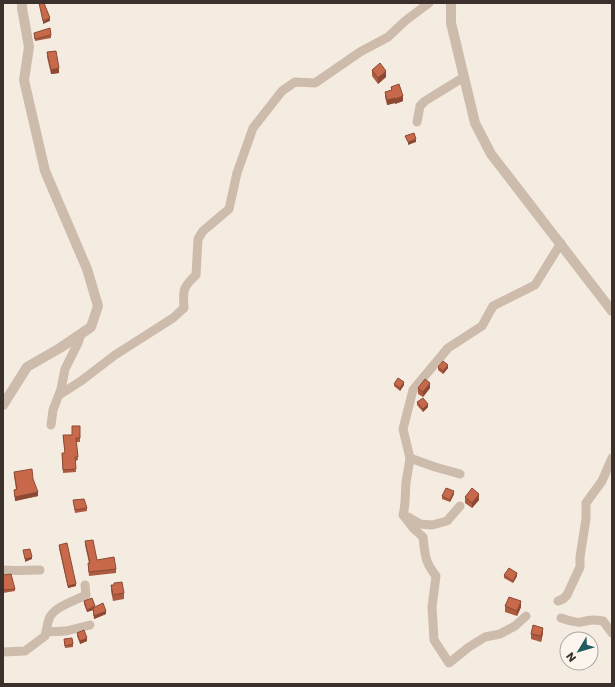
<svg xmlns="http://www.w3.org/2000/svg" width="615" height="687" viewBox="0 0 615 687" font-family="Poppins,sans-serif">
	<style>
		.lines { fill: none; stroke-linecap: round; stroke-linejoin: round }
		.minor { stroke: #cdbbac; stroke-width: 9 }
		.tertiary { stroke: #cdbbac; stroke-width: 10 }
		.wall { fill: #ac5a40 }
		.shaded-wall { fill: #8c4a34 }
		.building { fill: #c8694b; stroke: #8c4a34 }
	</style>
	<rect width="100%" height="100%" fill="#f4ebe1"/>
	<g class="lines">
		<g class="minor">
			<polyline points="417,122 420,106 425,101 464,77"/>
			<path d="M59,395L81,381L115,355L173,318L184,308C183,290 182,288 196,275L198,239L203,231L229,209L237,173L253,128L282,91L295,82L315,83L360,52L388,37L405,21L429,3"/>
			<polyline points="51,425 53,410 61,389 65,369 78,343 81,334"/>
			<path d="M410,458C409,466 407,475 406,483C405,494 406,504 403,515L414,529L423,537C425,556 425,562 436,576L432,607L434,640L449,663L469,647L485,637L500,634L515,626L526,616"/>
			<polyline points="460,474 435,467 410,458 403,429 413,390 448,348 482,326 493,306 535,285 561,243"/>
			<polyline points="408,517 420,524 432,525 447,521 460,506"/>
			<path d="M3,570C15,571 27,570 40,570"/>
			<polyline points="558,601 563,599 567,595 580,567 580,557 586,519 586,503 602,481 612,458"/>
			<path d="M561,618C567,620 575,623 581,622C590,620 593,619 603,621L612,633"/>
			<polyline points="46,632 66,631 90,625"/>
			<path d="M3,652L25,651L45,636C47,630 47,624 49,619C53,607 75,601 86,595L85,585"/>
		</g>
		<g class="tertiary">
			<polyline points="451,3 451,23 475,123 491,154 612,311"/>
			<polyline points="3,405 27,367 60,348 91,327 98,306 87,269 45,171 24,80 29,47 22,8 22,3"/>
		</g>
	</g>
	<g class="wall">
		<polygon points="34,33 51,35 51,38 35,41"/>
		<polygon points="47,52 59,73 51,74 47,57"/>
		<polygon points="372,70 386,77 378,84 372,76"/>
		<polygon points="391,87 403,101 395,104 395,103 387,105 385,97 385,92 391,90"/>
		<polygon points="438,367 448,368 443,374 438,370"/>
		<polygon points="394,384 404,385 400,391 394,386"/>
		<polygon points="418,388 430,388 423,397 418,394"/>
		<polygon points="417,402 428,407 423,412 417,405"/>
		<polygon points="80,426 80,442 76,442 78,460 75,461 76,472 63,473 62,453 65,453 63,435 72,435"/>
		<polygon points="14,472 33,479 38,496 15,501 14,490 16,489 14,476"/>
		<polygon points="454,494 450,502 442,499 442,496"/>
		<polygon points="465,497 479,500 472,508 465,503"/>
		<polygon points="73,500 87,508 87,511 75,513"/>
		<polygon points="85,541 97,560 116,569 116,573 89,576 88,567 88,563 89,563 85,545"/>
		<polygon points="59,545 76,586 68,588 59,548"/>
		<polygon points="3,575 15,589 15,591 3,593"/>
		<polygon points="504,575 517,576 513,583 504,578"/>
		<polygon points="111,585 124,593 124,599 113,601 111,591"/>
		<polygon points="84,601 106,614 94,619 93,610 87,612 84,604"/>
		<polygon points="505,606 521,607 517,616 505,612"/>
		<polygon points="77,633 87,641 80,644 77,636"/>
		<polygon points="543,633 541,642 531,639 531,634"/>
		<polygon points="64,639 73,644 73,647 65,648"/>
	</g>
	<g class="shaded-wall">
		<polygon points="50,18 50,21 43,24 43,21"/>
		<polygon points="59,68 59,73 51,74 51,70"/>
		<polygon points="386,71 386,77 378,84 378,78"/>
		<polygon points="403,96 403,101 395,104 395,99"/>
		<polygon points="395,98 395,103 387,105 387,100"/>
		<polygon points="416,139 416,142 408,145 408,142"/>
		<polygon points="448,365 448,368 443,374 443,371"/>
		<polygon points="404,382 404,385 400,391 400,388"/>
		<polygon points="430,383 430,388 423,397 423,392"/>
		<polygon points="428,404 428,407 423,412 423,409"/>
		<polygon points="454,491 454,494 450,502 450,500"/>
		<polygon points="38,492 38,496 15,501 15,497"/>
		<polygon points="479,494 479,500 472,508 472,503"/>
		<polygon points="32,557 32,559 25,562 25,559"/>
		<polygon points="517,573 517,576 513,583 513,581"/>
		<polygon points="76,584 76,586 68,588 68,586"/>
		<polygon points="521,601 521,607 517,616 517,611"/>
		<polygon points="93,608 93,610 87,612 87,610"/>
		<polygon points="106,611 106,614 94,619 94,616"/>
		<polygon points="543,628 543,633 541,642 541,636"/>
		<polygon points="87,638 87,641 80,644 80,641"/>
	</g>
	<g class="building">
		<polygon points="39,3 44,3 50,18 43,21"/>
		<polygon points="50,28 51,35 35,39 34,33"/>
		<polygon points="56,51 59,68 51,70 47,52"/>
		<polygon points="380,63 386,71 378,78 372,70"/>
		<polygon points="399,84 403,96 395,99 395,98 387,100 385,92 392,90 391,87"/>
		<polygon points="414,133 416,139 408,142 405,136"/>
		<polygon points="443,361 448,365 443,371 438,367"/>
		<polygon points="398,378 404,382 400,388 394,384"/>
		<polygon points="425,379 430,383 423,392 418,388"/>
		<polygon points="423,398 428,404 423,409 417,402"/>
		<polygon points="72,426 80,426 80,438 76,438 78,457 75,457 76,469 63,470 62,453 65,453 63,435 72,435"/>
		<polygon points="32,469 33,479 38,492 15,497 14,490 17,489 14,472"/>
		<polygon points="446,488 454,491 450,500 442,496"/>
		<polygon points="472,488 479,494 472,503 465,497"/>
		<polygon points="84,499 87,508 75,510 73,500"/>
		<polygon points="93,540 97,560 114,557 116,569 89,572 88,563 90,563 85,541"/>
		<polygon points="67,543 76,584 68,586 59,545"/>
		<polygon points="30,549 32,557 25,559 23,550"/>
		<polygon points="509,568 517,573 513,581 504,575"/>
		<polygon points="11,574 15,589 3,590 3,575"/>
		<polygon points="122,582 124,593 113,595 111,585 114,585 114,583"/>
		<polygon points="509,597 521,601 517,611 505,606"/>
		<polygon points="92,598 95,606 87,610 84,601"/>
		<polygon points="103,603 106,611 94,616 93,608"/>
		<polygon points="533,625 543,628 541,636 531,634"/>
		<polygon points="84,630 87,638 80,641 77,633"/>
		<polygon points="72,638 73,644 65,646 64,639"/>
	</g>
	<rect width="615" height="687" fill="none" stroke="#3b302b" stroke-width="8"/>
	<g transform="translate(579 651) rotate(232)"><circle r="19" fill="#fbf5ee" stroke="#aea6a0"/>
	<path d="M0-3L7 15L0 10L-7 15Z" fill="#1f5a5e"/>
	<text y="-6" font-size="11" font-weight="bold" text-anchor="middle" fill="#3b302b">N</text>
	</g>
</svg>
